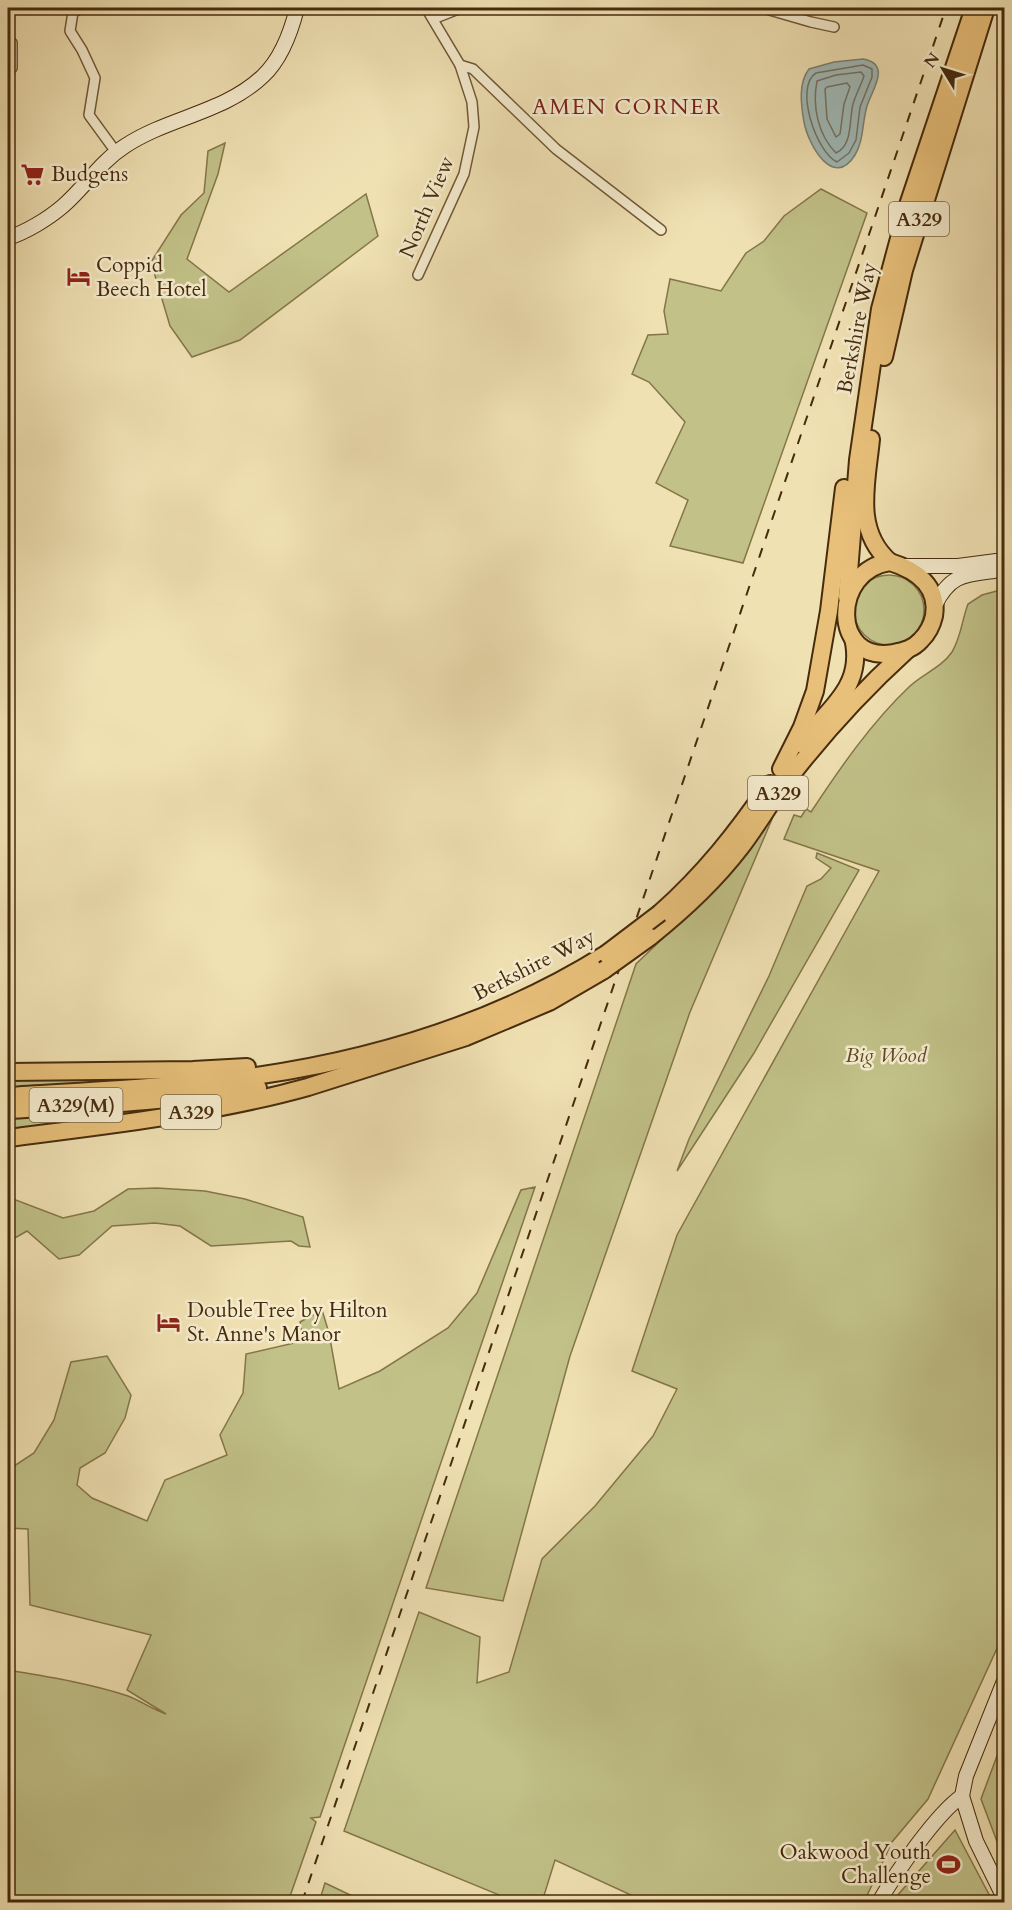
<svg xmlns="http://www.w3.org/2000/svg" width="1012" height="1910" viewBox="0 0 1012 1910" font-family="Cardo,serif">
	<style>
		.green { fill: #c1c188; stroke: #84764a; stroke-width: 1.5 }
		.water { fill: #a0bab8; stroke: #7c8174; stroke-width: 1.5 }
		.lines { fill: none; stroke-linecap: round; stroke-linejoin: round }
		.shore { stroke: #737262; stroke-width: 1.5 }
		.street-casing { stroke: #705836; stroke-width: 12 }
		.secondary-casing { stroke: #462b0d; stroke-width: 16 }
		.highway-casing { stroke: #462b0d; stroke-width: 20 }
		.street { stroke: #f5ecce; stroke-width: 9 }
		.secondary { stroke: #f5ecce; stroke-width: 14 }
		.highway { stroke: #e8c07a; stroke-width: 16 }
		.rail { stroke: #462b0d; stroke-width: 2; stroke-dasharray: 10 10; stroke-linecap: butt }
		.highway-bridge-casing { stroke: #462b0d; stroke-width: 20; stroke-linecap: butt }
		.highway-bridge { stroke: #e8c07a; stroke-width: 16 }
		.labels { text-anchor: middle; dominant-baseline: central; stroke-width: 5; stroke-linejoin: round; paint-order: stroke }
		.shield { fill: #f5ecce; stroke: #7a6547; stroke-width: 1.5 }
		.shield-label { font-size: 20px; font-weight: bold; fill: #462b0d }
		.poi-label { font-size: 21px; fill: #462b0d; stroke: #f5ecce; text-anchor: start }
		.street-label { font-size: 21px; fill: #462b0d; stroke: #f5ecce }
		.park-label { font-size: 21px; font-style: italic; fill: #5f4926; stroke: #f5ecce }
		.neighbourhood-label { font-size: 22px; letter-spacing: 1.5px; fill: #7a1f14; stroke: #f5ecce }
	</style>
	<rect width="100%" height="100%" fill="#f0e1b3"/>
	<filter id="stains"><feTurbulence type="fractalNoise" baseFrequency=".00333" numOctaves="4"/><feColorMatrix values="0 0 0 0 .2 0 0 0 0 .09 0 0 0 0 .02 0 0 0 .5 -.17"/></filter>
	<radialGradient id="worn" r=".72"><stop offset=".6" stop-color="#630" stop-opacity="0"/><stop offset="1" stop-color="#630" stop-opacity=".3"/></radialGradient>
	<g class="green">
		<polygon points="225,143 218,174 187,259 229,292 366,194 378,236 240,340 192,357 170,326 151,262 181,215 204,193 208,151"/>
		<polygon points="821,189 867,213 743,563 670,546 688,500 656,483 685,422 649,382 632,374 648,335 668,334 664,311 670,279 721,291 746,253 764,241 784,216"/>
		<circle cx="889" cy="610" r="35"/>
		<path d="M1004,589V1633L928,1799L892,1842L864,1902H646L555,1860L542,1902H516L344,1831L419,1612L480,1637L477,1683L509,1672L542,1559L595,1506L653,1436L677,1389L632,1371L677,1235L879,871L784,839L794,815L801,817L806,809L811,812C840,768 871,723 910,686C924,673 941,668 952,652C961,637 962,620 968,604L982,595Z"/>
		<polygon points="778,805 690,1012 570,1356 503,1601 426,1588 636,964 726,878"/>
		<polygon points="817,853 859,870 754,1053 677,1171 689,1139 769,976 807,886 821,879 831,868 816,858"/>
		<path d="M8,1078L111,1079C98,1087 27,1087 8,1089Z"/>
		<polygon points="141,1109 142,1112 8,1133 8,1118"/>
		<path d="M535,1187L320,1817L311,1818L316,1822L288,1902H8V1670C48,1677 89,1683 128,1696C141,1701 154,1710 166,1714L127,1690L151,1635L30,1605L28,1529L8,1528V1470L34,1453L54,1420L71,1362L107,1356L131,1395L125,1418L105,1453L80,1468L77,1485L92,1498L147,1521L165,1480L227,1455L220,1435L243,1393L246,1354L303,1341L300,1322L322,1310L329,1333L339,1389L380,1371L448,1328L477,1293L521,1190Z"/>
		<polygon points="157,1188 205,1191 245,1199 303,1217 310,1247 299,1246 291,1241 211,1246 180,1226 155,1223 112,1226 79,1255 59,1259 27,1231 8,1242 8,1197 63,1218 94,1211 128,1189"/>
		<polygon points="1004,1737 1004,1860 981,1799"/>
		<polygon points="955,1830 993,1902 893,1902 896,1897"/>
		<polygon points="325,1883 365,1902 319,1902"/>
	</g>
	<path class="water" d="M863,59C892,64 872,90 867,106C862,123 864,140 855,155C833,190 808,144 804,122C801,105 798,83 809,69L834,62Z"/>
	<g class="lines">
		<g class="shore">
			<path d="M863,65L872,69V77L860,107L856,140L849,153L837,162C816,152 794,87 816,73Z"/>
			<path d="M861,72L864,76C861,85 856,94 853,104C849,119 853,146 836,153C818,135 812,106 817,81L836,75Z"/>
			<polygon points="847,83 850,87 844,104 840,134 836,137 827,119 825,89 827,87"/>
		</g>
		<defs>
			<g id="street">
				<polyline points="82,8 73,12 70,31 82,50 95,78 89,115 116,152"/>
				<polyline points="763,8 811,22 834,27"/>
				<polyline points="433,19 461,8"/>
				<polyline points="8,44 12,43 12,68"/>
				<polyline points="460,65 473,69 556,149 661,230"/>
				<polyline points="418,275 464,174 474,127 472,102 460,65 426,8"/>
			</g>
			<g id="secondary">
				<path d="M8,238C26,232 48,219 63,206C85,187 100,162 125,146C169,117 224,113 263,76C281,59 291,32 297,8"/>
				<polyline points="904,566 958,566 1004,560"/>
				<path d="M935,605C950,575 963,575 994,571"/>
				<polyline points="962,1796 966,1776 1004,1681"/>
				<polyline points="962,1796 976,1841 1004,1898"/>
				<path d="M879,1902C895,1874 936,1814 962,1796"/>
			</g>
			<g id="highway">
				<polyline points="884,357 904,270 986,8"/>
				<path d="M871,439C867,482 853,530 890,562"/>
				<path d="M890,562C916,570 939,586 934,616C932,625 928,633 921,640C913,649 904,651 893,653C831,664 831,570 890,562Z"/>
				<polyline points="847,597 858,460 880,309 908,205 974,8"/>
				<path d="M800,744C827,710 865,687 853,638"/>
				<polyline points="781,769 802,727 815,691 829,611 844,488"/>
				<path d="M660,913C704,874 737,832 770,784"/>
				<path d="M650,937C684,910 715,881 741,847C757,826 770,803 786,782C822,735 863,690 907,650"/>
				<polyline points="8,1072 193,1070 247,1067"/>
				<path d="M8,1096C71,1092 135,1089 198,1083C342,1069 483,1031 606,954"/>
				<path d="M8,1110C91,1105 175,1101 258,1088"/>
				<path d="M8,1138C108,1125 211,1114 308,1087L466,1037L549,1002L604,970"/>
			</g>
		</defs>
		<use href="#street" class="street-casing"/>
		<use href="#secondary" class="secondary-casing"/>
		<use href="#highway" class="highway-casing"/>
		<use href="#street" class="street"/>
		<use href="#secondary" class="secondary"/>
		<use href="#highway" class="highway"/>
		<polyline class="rail" points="302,1902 946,8"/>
		<defs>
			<g id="highway-bridge">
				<polyline points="606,954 660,913"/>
				<polyline points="604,970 650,937"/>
			</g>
		</defs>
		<use href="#highway-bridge" class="highway-bridge-casing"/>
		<use href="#highway-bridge" class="highway-bridge"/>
	</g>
	<defs>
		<symbol id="supermarket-bare" viewBox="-9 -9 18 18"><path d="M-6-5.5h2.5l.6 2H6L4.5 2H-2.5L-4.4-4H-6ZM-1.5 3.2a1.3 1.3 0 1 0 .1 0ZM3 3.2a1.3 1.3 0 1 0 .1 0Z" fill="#8f2418" stroke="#f5ecce" stroke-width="2.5" paint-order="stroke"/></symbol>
		<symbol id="hotel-bare" viewBox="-9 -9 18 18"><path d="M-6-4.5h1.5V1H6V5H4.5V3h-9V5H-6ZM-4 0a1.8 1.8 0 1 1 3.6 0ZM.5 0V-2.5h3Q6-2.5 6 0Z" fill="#8f2418" stroke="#f5ecce" stroke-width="2.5" paint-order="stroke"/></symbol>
		<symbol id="stadium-bare" viewBox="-9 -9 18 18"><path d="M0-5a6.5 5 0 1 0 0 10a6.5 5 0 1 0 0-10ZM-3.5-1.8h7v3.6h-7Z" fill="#8f2418" stroke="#f5ecce" stroke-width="2.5" paint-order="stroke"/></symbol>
	</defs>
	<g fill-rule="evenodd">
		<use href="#supermarket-bare" x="16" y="158" width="33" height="33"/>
		<use href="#hotel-bare" x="62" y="260" width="33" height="33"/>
		<use href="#hotel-bare" x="152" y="1306" width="33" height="33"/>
		<use href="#stadium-bare" x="932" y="1848" width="33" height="33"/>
	</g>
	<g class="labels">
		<g class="shield">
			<rect x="889" y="202" width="60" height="34" rx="4.5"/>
			<rect x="748" y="776" width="60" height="34" rx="4.5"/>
			<rect x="29.5" y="1088" width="93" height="34" rx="4.5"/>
			<rect x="161" y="1095" width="60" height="34" rx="4.5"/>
		</g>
		<g class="shield-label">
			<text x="919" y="219">A329</text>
			<text x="778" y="793">A329</text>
			<text x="76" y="1105">A329(M)</text>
			<text x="191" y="1112">A329</text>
		</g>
		<g class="poi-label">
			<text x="51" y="174">Budgens</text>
			<text x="96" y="265">Coppid<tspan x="96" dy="24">Beech Hotel</tspan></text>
			<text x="187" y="1310">DoubleTree by Hilton<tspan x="187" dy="24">St. Anne's Manor</tspan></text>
			<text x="931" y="1852" text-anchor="end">Oakwood Youth<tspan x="931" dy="24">Challenge</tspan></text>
		</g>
		<g class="street-label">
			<text transform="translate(427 207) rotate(-67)">North View</text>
			<text transform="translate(857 328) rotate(-79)">Berkshire Way</text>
			<text transform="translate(534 965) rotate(-27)">Berkshire Way</text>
		</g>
		<g class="park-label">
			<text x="886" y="1055">Big Wood</text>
		</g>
		<g class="neighbourhood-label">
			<text x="627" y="107">AMEN CORNER</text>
		</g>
	</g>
	<rect width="1012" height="1910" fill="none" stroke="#f0e1b3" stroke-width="30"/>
	<rect x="9" y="9" width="994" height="1892" fill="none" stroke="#462b0d" stroke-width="3"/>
	<rect x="15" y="15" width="982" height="1880" fill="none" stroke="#462b0d" stroke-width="1.5"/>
	<g transform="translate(943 69) rotate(308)" stroke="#f5ecce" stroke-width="4.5" paint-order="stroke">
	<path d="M0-4.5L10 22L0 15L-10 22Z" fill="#462b0d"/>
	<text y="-9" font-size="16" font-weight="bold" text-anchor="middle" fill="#462b0d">N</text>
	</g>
	<rect width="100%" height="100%" filter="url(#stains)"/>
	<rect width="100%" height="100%" fill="url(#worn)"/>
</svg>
